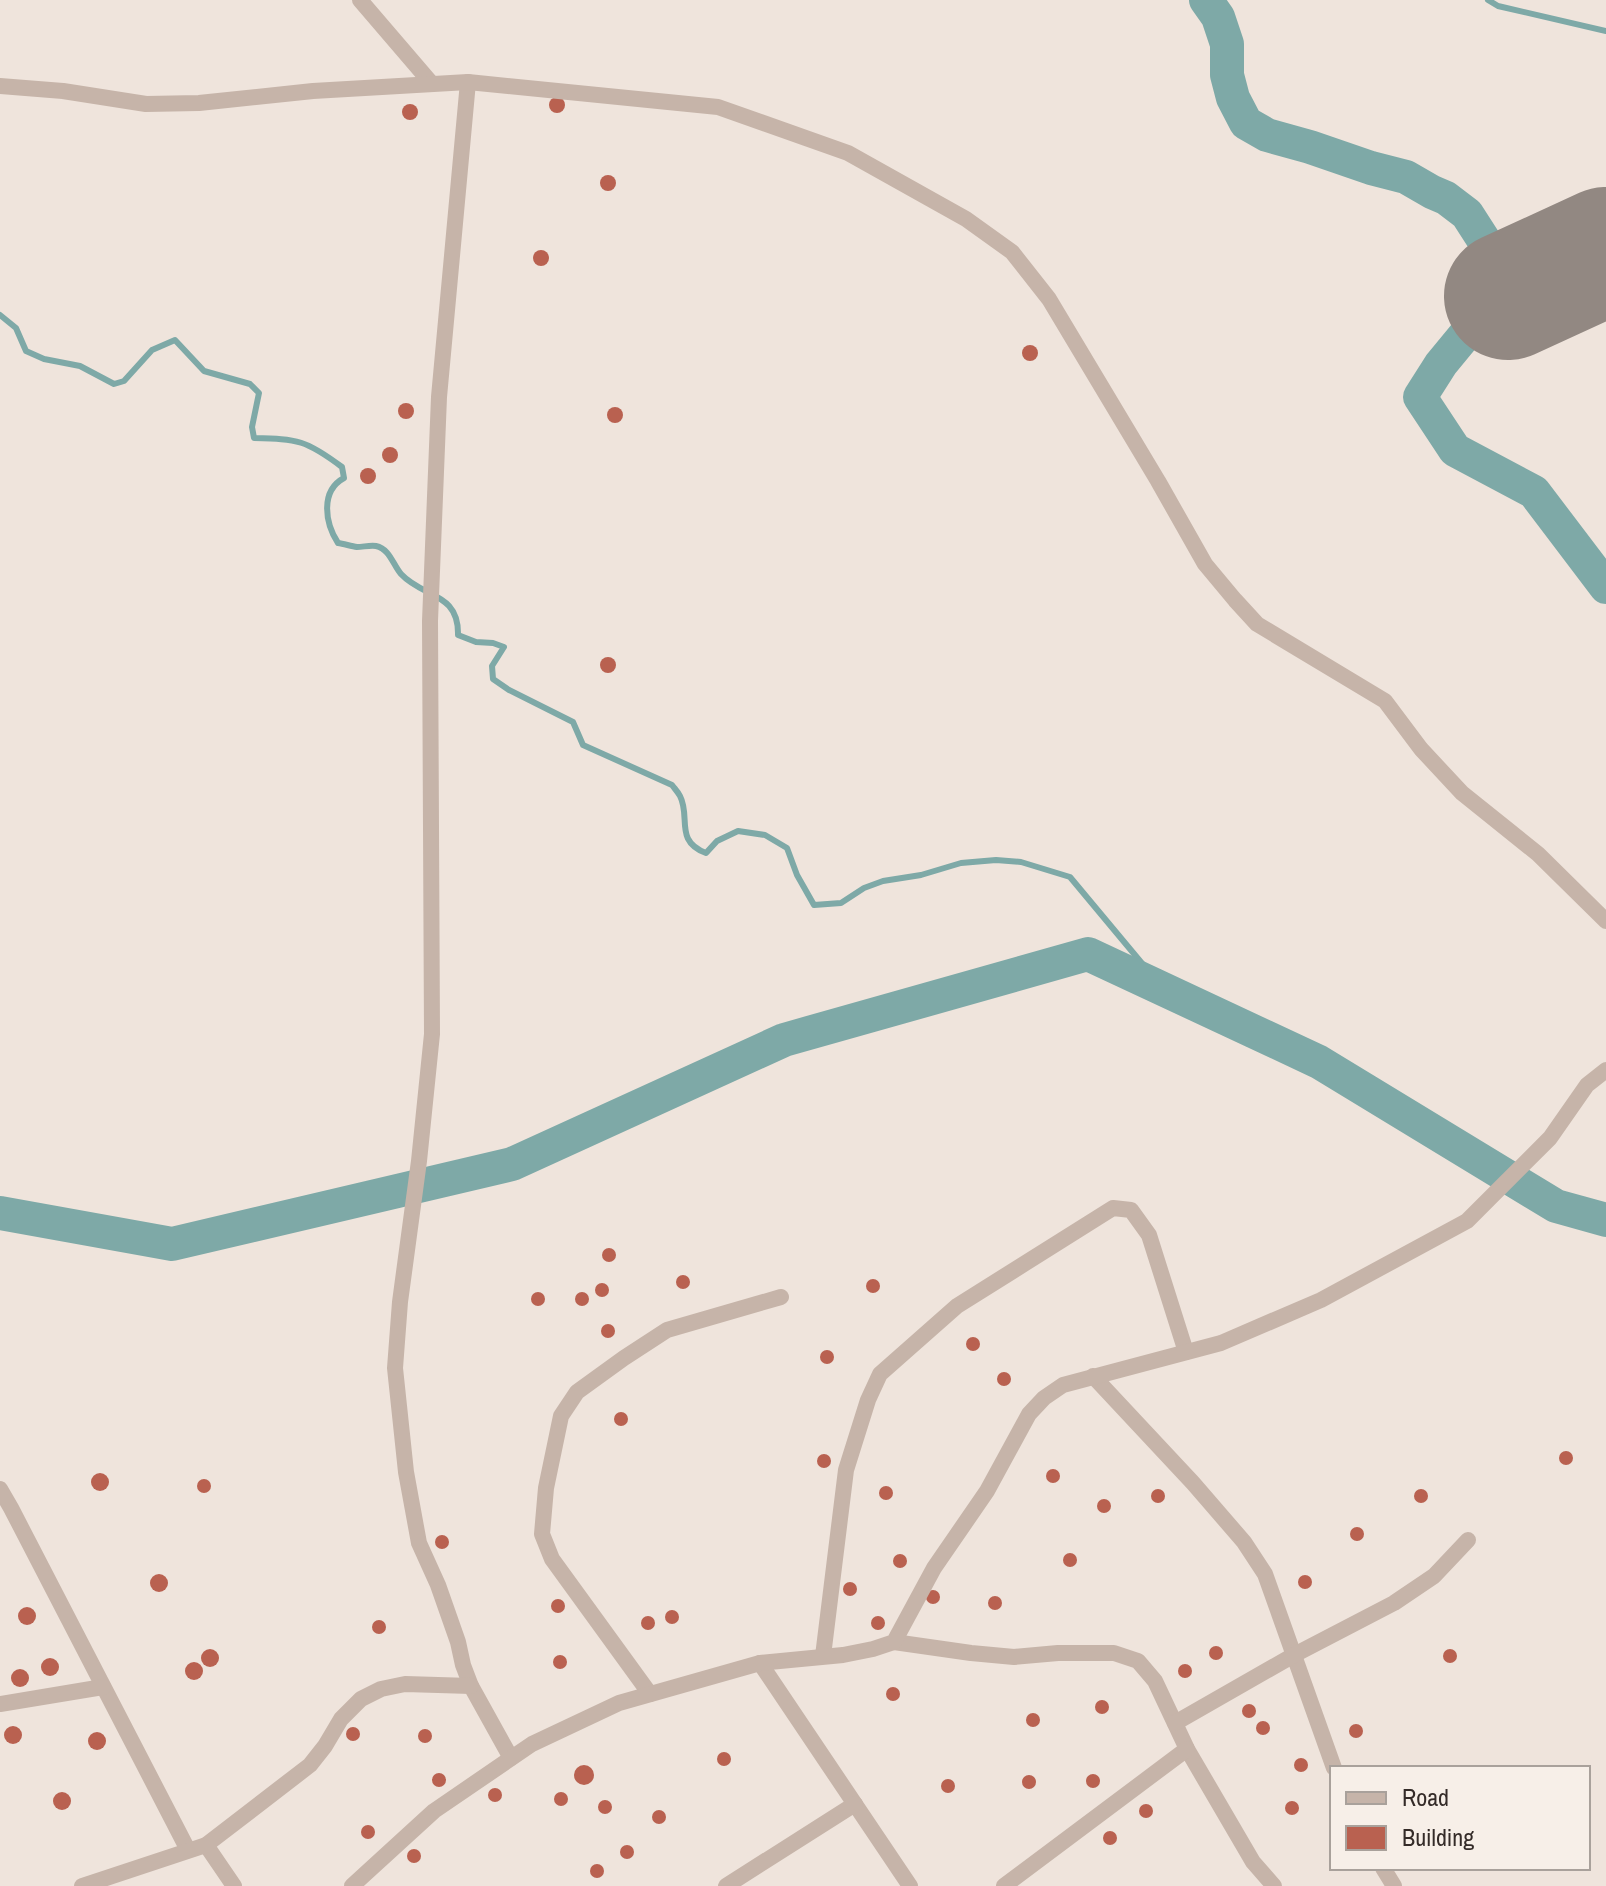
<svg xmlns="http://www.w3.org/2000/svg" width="1606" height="1886" viewBox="0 0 1606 1886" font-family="'Archivo Narrow',sans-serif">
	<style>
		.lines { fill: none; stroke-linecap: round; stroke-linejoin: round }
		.stream { stroke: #7ea9a7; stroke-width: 6 }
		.river { stroke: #7ea9a7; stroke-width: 34 }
		.runway { stroke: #928882; stroke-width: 128 }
		.building { fill: #b96150 }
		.street { stroke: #c6b4a9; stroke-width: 16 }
	</style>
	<rect width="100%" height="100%" fill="#efe4dc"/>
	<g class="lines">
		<g class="stream">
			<polyline points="1488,0 1498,6 1606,31"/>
			<path d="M0,315L16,328L26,351L44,359L80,366L114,384L124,381L152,350L175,340L204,371L250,384L259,393L252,427L254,438C298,439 306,440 342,467L344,478C320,491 325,523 338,543C344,544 351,546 357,547C363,547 370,545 376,546C390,549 393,565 401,574C423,598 459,592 458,635L476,642L493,643L504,647L492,666L493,679L509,690L573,722L583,745L672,785C675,789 678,792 680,796C691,817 674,841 706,853L717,841L738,831L765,835L787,848L797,875L814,905L841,903L864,888L883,881L921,875L961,863L996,860L1021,862L1070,877L1165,991"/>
		</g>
		<g class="river">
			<polyline points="1206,0 1218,17 1227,44 1227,75 1233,98 1246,123 1267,135 1310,147 1371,168 1406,177 1432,192 1446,198 1467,214 1494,256 1503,275 1502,290 1441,364 1420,397 1455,450 1534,492 1606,587"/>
			<polyline points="0,1213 172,1244 512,1164 784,1040 1088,954 1319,1062 1556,1206 1606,1220"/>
		</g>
		<polyline class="runway" points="1508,296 1606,251"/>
	</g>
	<g class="building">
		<circle cx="557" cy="105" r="8"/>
		<circle cx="410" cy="112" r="8"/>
		<circle cx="608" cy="183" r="8"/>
		<circle cx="541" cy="258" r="8"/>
		<circle cx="1030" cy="353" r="8"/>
		<circle cx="406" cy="411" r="8"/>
		<circle cx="615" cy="415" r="8"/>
		<circle cx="390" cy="455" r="8"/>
		<circle cx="368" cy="476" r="8"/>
		<circle cx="608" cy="665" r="8"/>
		<circle cx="609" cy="1255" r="7"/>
		<circle cx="683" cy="1282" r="7"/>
		<circle cx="873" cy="1286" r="7"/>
		<circle cx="602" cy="1290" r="7"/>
		<circle cx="538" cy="1299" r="7"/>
		<circle cx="582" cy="1299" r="7"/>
		<circle cx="608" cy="1331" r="7"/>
		<circle cx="973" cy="1344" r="7"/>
		<circle cx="827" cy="1357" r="7"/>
		<circle cx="1004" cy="1379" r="7"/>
		<circle cx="621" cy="1419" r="7"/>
		<circle cx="1566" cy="1458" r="7"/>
		<circle cx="824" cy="1461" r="7"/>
		<circle cx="1053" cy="1476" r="7"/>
		<circle cx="100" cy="1482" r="9"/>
		<circle cx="204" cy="1486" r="7"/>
		<circle cx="886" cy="1493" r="7"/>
		<circle cx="1421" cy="1496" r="7"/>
		<circle cx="1158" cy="1496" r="7"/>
		<circle cx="1104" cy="1506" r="7"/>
		<circle cx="1357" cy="1534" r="7"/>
		<circle cx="442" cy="1542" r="7"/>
		<circle cx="1070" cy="1560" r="7"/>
		<circle cx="900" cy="1561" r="7"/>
		<circle cx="159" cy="1583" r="9"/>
		<circle cx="1305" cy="1582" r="7"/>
		<circle cx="850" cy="1589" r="7"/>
		<circle cx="933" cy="1597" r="7"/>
		<circle cx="995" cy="1603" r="7"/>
		<circle cx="558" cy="1606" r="7"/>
		<circle cx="27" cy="1616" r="9"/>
		<circle cx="672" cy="1617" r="7"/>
		<circle cx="648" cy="1623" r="7"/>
		<circle cx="878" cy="1623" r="7"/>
		<circle cx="379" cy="1627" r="7"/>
		<circle cx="1216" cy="1653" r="7"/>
		<circle cx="1450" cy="1656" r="7"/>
		<circle cx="210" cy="1658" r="9"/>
		<circle cx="560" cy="1662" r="7"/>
		<circle cx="50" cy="1667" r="9"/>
		<circle cx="194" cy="1671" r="9"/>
		<circle cx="1185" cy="1671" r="7"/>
		<circle cx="20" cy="1678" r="9"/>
		<circle cx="893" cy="1694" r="7"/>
		<circle cx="1102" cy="1707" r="7"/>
		<circle cx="1249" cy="1711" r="7"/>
		<circle cx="1033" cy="1720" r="7"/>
		<circle cx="1263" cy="1728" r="7"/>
		<circle cx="1356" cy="1731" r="7"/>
		<circle cx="13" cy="1735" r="9"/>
		<circle cx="353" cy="1734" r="7"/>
		<circle cx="425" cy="1736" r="7"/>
		<circle cx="97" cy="1741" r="9"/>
		<circle cx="724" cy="1759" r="7"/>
		<circle cx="1301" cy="1765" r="7"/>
		<circle cx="584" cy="1775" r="10"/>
		<circle cx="439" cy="1780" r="7"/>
		<circle cx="1093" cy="1781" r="7"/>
		<circle cx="1029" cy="1782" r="7"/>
		<circle cx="948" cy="1786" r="7"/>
		<circle cx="495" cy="1795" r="7"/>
		<circle cx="561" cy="1799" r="7"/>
		<circle cx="62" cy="1801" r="9"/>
		<circle cx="605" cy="1807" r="7"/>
		<circle cx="1292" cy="1808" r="7"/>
		<circle cx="1146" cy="1811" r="7"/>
		<circle cx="659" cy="1817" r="7"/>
		<circle cx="368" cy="1832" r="7"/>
		<circle cx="1110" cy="1838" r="7"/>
		<circle cx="627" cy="1852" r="7"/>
		<circle cx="414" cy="1856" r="7"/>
		<circle cx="597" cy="1871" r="7"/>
	</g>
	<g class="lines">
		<g class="street">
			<polyline points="360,0 432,84"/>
			<polyline points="468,82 439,397 430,621 432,1034 419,1161 400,1302 395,1368 406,1472 419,1543 438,1585 458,1642 463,1665 471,1686 511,1758"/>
			<polyline points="0,86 63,91 146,104 199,103 313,91 468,82 718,107 848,153 966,219 1012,252 1049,299 1158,481 1205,564 1235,600 1257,624 1385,701 1421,749 1462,793 1538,854 1606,921"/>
			<polyline points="1093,1376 1193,1483 1244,1542 1265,1574 1334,1768"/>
			<polyline points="0,1489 11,1508 188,1850"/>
			<polyline points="894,1642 971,1653 1014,1657 1058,1653 1114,1653 1138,1661 1155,1681 1187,1749 1253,1862 1274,1886"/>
			<polyline points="823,1656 846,1470 868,1400 880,1374 957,1306 1113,1208 1131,1210 1149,1235 1186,1352"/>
			<polyline points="760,1663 910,1886"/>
			<polyline points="650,1694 552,1559 542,1534 546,1488 561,1416 577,1392 624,1358 667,1330 781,1297"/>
			<polyline points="0,1704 103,1687"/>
			<polyline points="1175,1723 1294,1655 1394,1603 1434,1576 1468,1540"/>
			<polyline points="206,1845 234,1886"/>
			<polyline points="1383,1868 1394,1886"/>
			<polyline points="82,1886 206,1845 310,1765 325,1746 341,1719 361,1699 381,1689 405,1684 471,1686"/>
			<polyline points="352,1886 434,1811 532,1744 619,1703 760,1663 843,1655 873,1649 894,1642 934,1568 987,1491 1029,1414 1044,1398 1063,1385 1221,1343 1321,1300 1467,1221 1550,1138 1587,1085 1606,1070"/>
			<polyline points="726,1886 855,1804"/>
			<polyline points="1004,1886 1187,1749"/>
		</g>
	</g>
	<rect x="1330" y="1766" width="260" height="104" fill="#f7efe8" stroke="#a9a19b" stroke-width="2"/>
	<rect x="1346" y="1792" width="40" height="12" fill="#c6b4a9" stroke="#a9a19b" stroke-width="2"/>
	<text x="1402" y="1806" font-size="24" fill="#342b28">Road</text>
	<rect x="1346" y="1826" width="40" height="24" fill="#b96150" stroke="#a9a19b" stroke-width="2"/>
	<text x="1402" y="1846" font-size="24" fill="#342b28">Building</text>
</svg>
